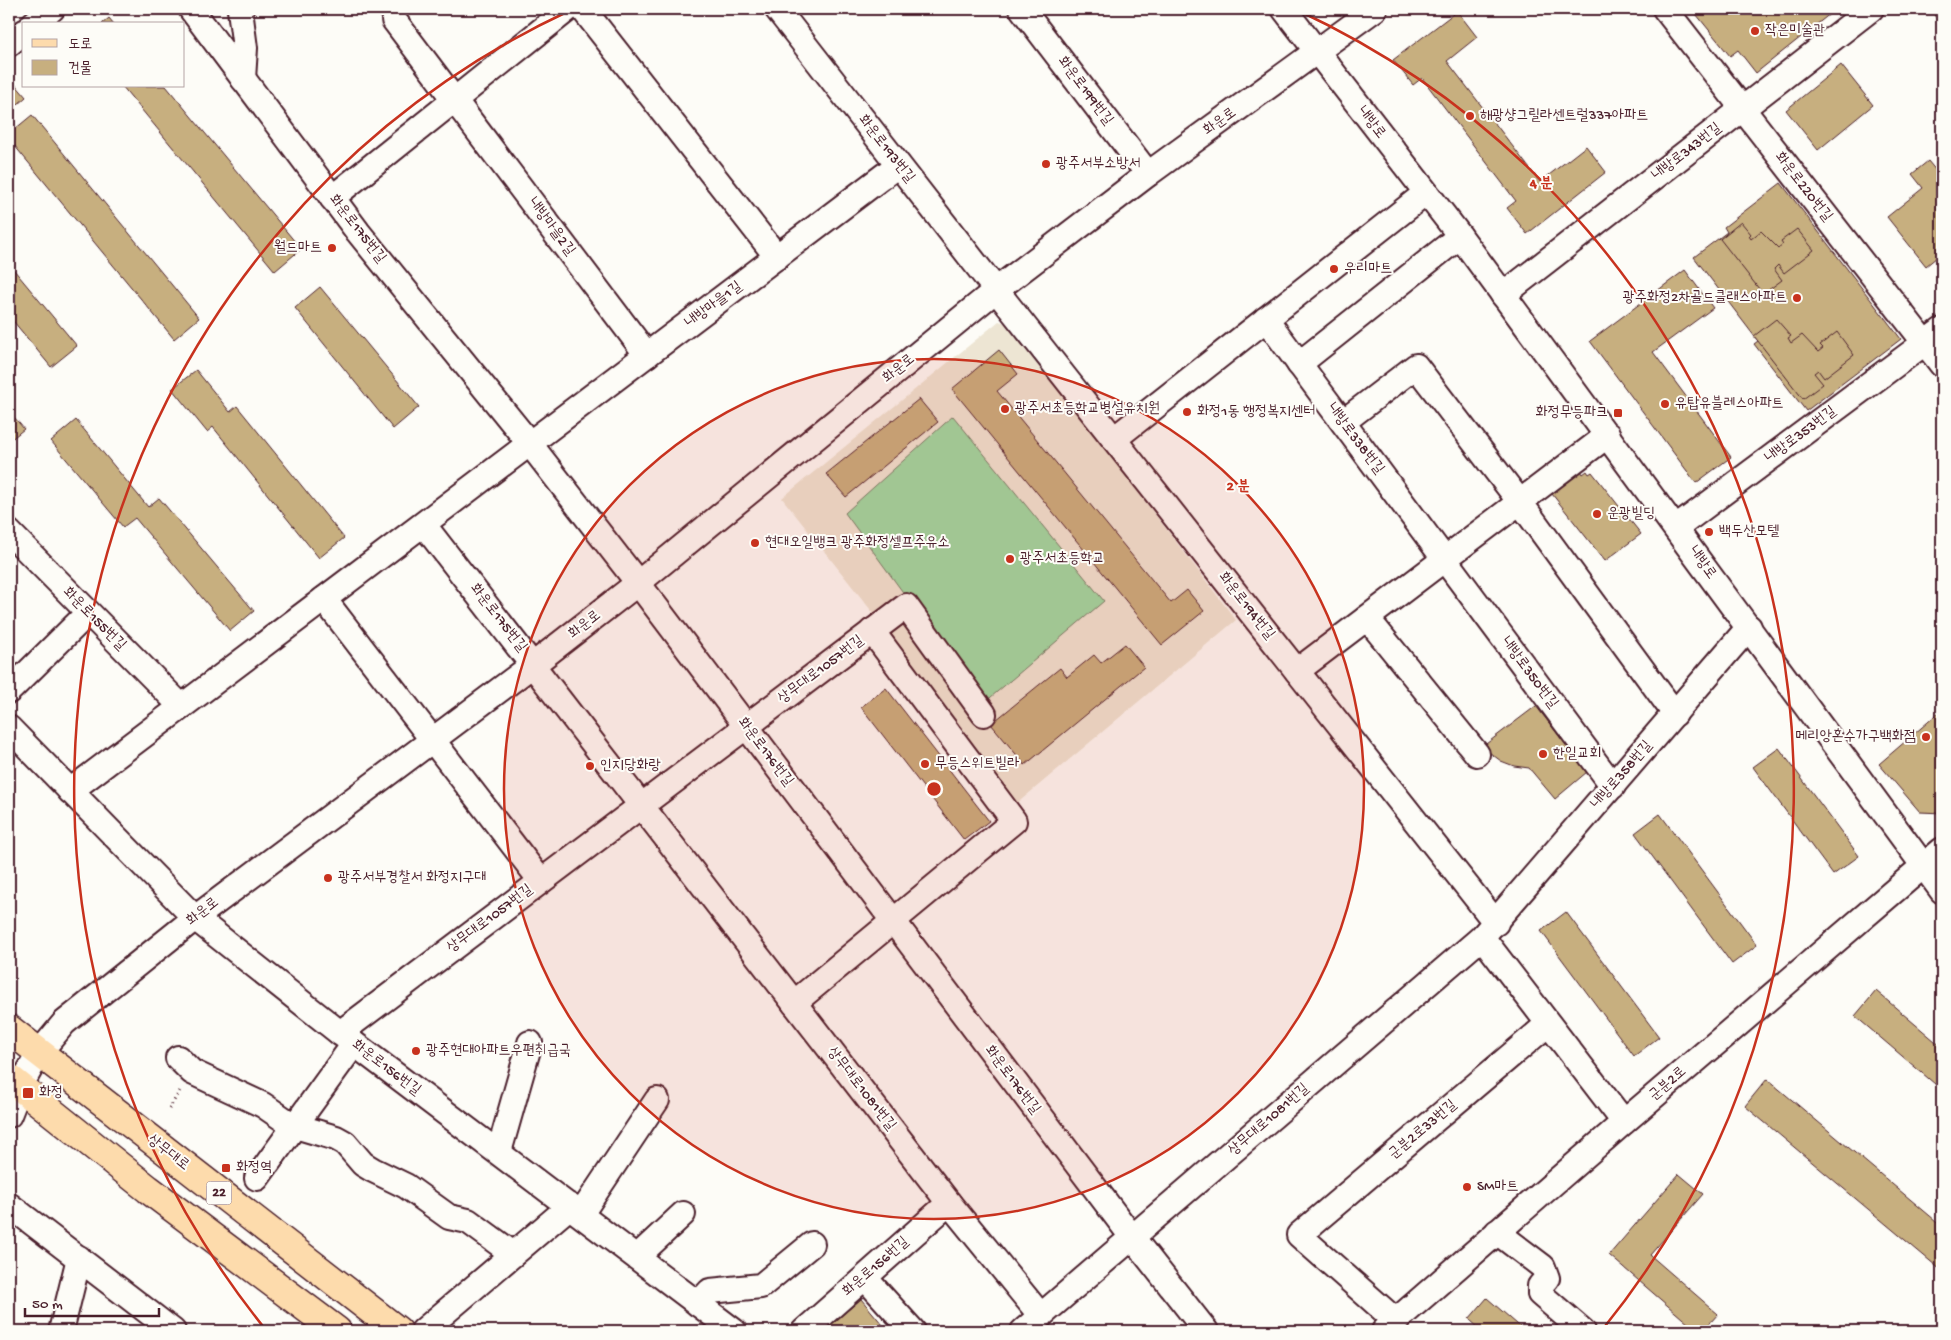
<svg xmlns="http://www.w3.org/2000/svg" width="1951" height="1340" viewBox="0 0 1951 1340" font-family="'Gochi Hand','Poor Story',sans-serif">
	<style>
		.built { fill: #ede5d3 }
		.grass { fill: #9cdba3; stroke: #737d67 }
		.building { fill: #c7af7f; stroke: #4a1f2b }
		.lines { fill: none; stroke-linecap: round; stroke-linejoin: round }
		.minor-casing { stroke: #4a1f2b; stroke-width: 28 }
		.major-casing { stroke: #4a1f2b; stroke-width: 31 }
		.path { stroke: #4a1f2b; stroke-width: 3; stroke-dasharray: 1 4; stroke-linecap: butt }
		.minor { stroke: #fdfcf7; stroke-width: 24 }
		.major { stroke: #fddbac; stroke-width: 28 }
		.ring { fill: none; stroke: #c8321e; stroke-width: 2.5 }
		.poi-dot { fill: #c8321e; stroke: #fdfcf7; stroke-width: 2 }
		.labels { text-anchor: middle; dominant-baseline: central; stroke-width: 4; stroke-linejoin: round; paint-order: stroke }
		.shield { fill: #fdfcf7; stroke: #806168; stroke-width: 1 }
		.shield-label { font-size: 14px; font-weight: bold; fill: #4a1f2b }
		.poi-label { font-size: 15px; fill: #4a1f2b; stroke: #fdfcf7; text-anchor: start }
		.street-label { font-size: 15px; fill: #4a1f2b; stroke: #fdfcf7 }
		.centre { fill: #c8321e; stroke: #fdfcf7; stroke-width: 2.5 }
		.ring-label { font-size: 15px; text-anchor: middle; font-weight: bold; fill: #c8321e; stroke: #fdfcf7; stroke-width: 4; stroke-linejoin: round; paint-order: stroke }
	</style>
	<rect width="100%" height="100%" fill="#fdfcf7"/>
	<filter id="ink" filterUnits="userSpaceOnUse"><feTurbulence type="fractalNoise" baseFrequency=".02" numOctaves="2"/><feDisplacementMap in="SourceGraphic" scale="10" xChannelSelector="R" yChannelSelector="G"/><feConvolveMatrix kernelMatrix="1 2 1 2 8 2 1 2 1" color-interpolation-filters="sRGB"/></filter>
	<g filter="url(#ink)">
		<polygon class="built" points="999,321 1009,324 1236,620 1015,805 882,624 782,498"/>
		<polygon class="grass" points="953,416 1104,601 984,703 845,513"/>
		<g class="building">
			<polygon points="1692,9 1836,9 1756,73 1738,50 1730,56"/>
			<polygon points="1942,9 1942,25 1934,15"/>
			<polygon points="1457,11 1477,37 1447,61 1540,182 1586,146 1606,172 1527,234 1507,208 1516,201 1422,78 1413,85 1393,60"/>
			<polygon points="109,18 114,24 102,24"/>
			<polygon points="1841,65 1873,105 1818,150 1786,110"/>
			<polygon points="9,77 26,97 9,112"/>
			<polygon points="122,86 166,86 301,249 275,271"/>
			<polygon points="32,115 199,318 174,339 9,139 9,134"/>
			<polygon points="1928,161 1942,178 1942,253 1926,266 1887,217 1923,188 1912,174"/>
			<polygon points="1781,183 1901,339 1806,411 1754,344 1758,341 1694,257 1727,232 1724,227"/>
			<polygon points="1741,222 1751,234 1749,236 1751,239 1761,231 1778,248 1783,244 1781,241 1797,229 1814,250 1784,273 1778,265 1774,269 1782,280 1763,294 1720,239"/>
			<polygon points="9,264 77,346 51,367 9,316"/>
			<polygon points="1685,270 1713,308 1653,352 1731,457 1696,483 1590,341"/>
			<polygon points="320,287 419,407 393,429 295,308"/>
			<polygon points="1776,319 1791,336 1788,338 1791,343 1802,335 1818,352 1823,348 1820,345 1837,332 1854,355 1824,378 1818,370 1814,373 1823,384 1803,399 1754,336"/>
			<polygon points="999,350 1018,374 997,391 1171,603 1187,590 1204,611 1162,645 952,389"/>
			<polygon points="196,370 230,412 237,406 344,538 319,558 213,427 207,432 172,389"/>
			<polygon points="919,399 938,422 846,497 826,474"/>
			<polygon points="9,411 24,429 9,441"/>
			<polygon points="76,420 148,507 159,498 254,611 230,631 135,518 123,527 51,441"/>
			<polygon points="1581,471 1583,474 1587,471 1589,474 1592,472 1641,534 1605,561 1552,494"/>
			<polygon points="1125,644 1144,667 1025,765 991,724 1060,668 1067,677 1094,655 1101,663"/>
			<polygon points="886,688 989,821 964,840 861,707"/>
			<polygon points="1536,706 1587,772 1555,799 1529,768 1514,766 1501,761 1482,747"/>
			<polygon points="1942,710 1942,813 1920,812 1879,764"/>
			<polygon points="1779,748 1859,856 1833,875 1753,767"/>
			<polygon points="1660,814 1757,945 1732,964 1635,833"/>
			<polygon points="1566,912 1659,1037 1634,1056 1541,931"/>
			<polygon points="1876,991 1942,1047 1942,1090 1855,1016"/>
			<polygon points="1767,1079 1942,1226 1942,1271 1745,1106"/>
			<polygon points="1679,1174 1703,1194 1650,1255 1718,1314 1703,1331 1697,1331 1609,1255"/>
			<polygon points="1487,1298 1525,1331 1482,1331 1469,1319"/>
			<polygon points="861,1299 888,1331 823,1331"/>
		</g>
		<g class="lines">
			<defs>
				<g id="minor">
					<polyline points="191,9 358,232 530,444 638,583 1132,1237 1206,1331"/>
					<polyline points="583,9 777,257"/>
					<polyline points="777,9 996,290 1496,923"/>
					<polyline points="1022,9 1148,174"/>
					<polyline points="1284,9 1460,236 1942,891"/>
					<polyline points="1665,9 1942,365"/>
					<polyline points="240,10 245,48 243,79"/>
					<polyline points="394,20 647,355"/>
					<polyline points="33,24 52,9"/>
					<polyline points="9,44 24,32"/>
					<polyline points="332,198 568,9"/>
					<polyline points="1503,295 1871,9"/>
					<polyline points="1266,319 1613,786"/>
					<polyline points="1299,364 1460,236"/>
					<polyline points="1343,422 1416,366 1520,502 1675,714"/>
					<polyline points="1114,439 1426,193"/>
					<polyline points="424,525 949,1203 1041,1316"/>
					<polyline points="1676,528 1942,330"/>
					<polyline points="9,532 181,706"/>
					<polyline points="324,599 541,881"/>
					<polyline points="1367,618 1477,754"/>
					<polyline points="1297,671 1608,435"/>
					<polyline points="9,691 88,613"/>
					<polyline points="9,728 195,918 340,1033 734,1331"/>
					<polyline points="70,791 898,165"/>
					<polyline points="1482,937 1624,1122"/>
					<polyline points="794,1003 1014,821 872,631"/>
					<polyline points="340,1033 906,606 984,714"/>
					<polyline points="178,1058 192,1072 263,1105 292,1125 336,1138 345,1143 363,1164 373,1170 406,1186 449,1217 468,1221 513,1254"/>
					<polyline points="9,1115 20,1087 39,1053 64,1023 195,918 534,664 638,583 996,290 1148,174 1375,9"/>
					<polyline points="499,1152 530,1043"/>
					<polyline points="257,1178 354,1044"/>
					<polyline points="9,1205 173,1331"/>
					<polyline points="581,1214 657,1100"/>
					<polyline points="1497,1232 1543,1267 1547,1278 1540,1286 1540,1294 1583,1331"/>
					<polyline points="637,1257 683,1214"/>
					<polyline points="865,1278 913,1331"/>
					<polyline points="698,1304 710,1291 761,1286 812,1244"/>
					<polyline points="1396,1321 1299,1235 1548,1024"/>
					<polyline points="61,1331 79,1258"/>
					<polyline points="423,1331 570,1206"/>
					<polyline points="804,1331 949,1203"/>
					<polyline points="1023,1331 1482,937 1749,627"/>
					<polyline points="1384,1331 1624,1122 1942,850"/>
				</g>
				<g id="major">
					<polyline points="9,1029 398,1331"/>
					<polyline points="9,1078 148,1189 337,1331"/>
				</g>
			</defs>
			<use href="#minor" class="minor-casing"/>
			<use href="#major" class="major-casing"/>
			<polyline class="path" points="169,1109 181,1089"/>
			<use href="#minor" class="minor"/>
			<use href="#major" class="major"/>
		</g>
	</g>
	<circle cx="934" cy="789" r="430" fill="#c8321e" fill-opacity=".12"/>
	<g class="ring">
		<circle cx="934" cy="789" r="430"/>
		<path d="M266 1330A859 859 0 0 1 571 10M1297 10A859 859 0 0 1 1602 1330"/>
	</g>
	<g class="poi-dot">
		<circle cx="1755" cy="31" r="5"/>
		<circle cx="1470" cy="116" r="5"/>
		<circle cx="1046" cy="164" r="5"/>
		<circle cx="332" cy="248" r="5"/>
		<circle cx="1334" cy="269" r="5"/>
		<circle cx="1797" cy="298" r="5"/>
		<circle cx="1665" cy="404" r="5"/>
		<circle cx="1005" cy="409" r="5"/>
		<circle cx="1187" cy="412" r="5"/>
		<rect x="1613" y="408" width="10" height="10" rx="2.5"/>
		<circle cx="1597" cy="514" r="5"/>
		<circle cx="1709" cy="532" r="5"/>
		<circle cx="755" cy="543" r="5"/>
		<circle cx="1010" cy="559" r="5"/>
		<circle cx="1926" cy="737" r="5"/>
		<circle cx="1543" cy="754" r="5"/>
		<circle cx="925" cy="764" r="5"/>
		<circle cx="590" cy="766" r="5"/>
		<circle cx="328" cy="878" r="5"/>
		<circle cx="416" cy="1051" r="5"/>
		<rect x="22" y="1087" width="12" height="12" rx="2.5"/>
		<rect x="221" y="1163" width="10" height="10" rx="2.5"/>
		<circle cx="1467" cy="1187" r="5"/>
	</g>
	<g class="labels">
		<rect class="shield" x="206.5" y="1181.5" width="25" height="23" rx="4"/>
		<g class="shield-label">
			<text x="219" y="1193">22</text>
		</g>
		<g class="poi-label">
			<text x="1765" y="31">작은미술관</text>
			<text x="1480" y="116">해광샹그릴라센트럴337아파트</text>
			<text x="1056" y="164">광주서부소방서</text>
			<text x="322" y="248" text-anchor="end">월드마트</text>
			<text x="1344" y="269">우리마트</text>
			<text x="1787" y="298" text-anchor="end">광주화정2차골드클래스아파트</text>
			<text x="1675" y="404">유탑유블레스아파트</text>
			<text x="1015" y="409">광주서초등학교병설유치원</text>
			<text x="1197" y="412">화정1동 행정복지센터</text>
			<text x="1608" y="413" text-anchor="end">화정무등파크</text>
			<text x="1607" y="514">운광빌딩</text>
			<text x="1719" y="532">백두산모텔</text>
			<text x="765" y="543">현대오일뱅크 광주화정셀프주유소</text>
			<text x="1020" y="559">광주서초등학교</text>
			<text x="1916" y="737" text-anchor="end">메리앙혼수가구백화점</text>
			<text x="1553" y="754">한일교회</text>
			<text x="935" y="764">무등스위트빌라</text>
			<text x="600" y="766">인지당화랑</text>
			<text x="338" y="878">광주서부경찰서 화정지구대</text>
			<text x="426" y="1051">광주현대아파트우편취급국</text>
			<text x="39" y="1093">화정</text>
			<text x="236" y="1168">화정역</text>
			<text x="1477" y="1187">SM마트</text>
		</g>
		<g class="street-label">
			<text transform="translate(1085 91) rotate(53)">화운로199번길</text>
			<text transform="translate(1220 122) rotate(-36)">화운로</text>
			<text transform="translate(1371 123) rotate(52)">내방로</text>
			<text transform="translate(886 149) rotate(52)">화운로193번길</text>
			<text transform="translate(1687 152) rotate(-38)">내방로343번길</text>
			<text transform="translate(1803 187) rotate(52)">화운로220번길</text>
			<text transform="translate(551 227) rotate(53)">내방마을2길</text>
			<text transform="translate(357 229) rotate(52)">화운로175번길</text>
			<text transform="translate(714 305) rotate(-37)">내방마을1길</text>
			<text transform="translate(899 369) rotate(-39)">화운로</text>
			<text transform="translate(1801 435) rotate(-37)">내방로353번길</text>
			<text transform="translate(1355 439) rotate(53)">내방로338번길</text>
			<text transform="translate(1702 563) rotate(54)">내방로</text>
			<text transform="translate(1246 606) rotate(52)">화운로194번길</text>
			<text transform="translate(498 618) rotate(52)">화운로175번길</text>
			<text transform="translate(94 619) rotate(45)">화운로155번길</text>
			<text transform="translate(585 625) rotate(-38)">화운로</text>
			<text transform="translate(821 670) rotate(-37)">상무대로1057번길</text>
			<text transform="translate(1529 673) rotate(53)">내방로350번길</text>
			<text transform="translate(765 752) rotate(53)">화운로176번길</text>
			<text transform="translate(1622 775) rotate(-49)">내방로358번길</text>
			<text transform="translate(203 912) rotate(-38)">화운로</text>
			<text transform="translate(490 919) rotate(-37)">상무대로1057번길</text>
			<text transform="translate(386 1068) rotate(37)">화운로156번길</text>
			<text transform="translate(1012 1080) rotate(53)">화운로176번길</text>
			<text transform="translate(1668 1084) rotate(-41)">군분2로</text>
			<text transform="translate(861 1089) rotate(52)">상무대로1081번길</text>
			<text transform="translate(1269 1120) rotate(-41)">상무대로1081번길</text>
			<text transform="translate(1423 1130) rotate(-40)">군분2로33번길</text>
			<text transform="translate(168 1153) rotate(38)">상무대로</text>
			<text transform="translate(876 1267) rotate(-41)">화운로156번길</text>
		</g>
	</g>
	<circle cx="934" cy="789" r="8" class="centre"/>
	<g class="ring-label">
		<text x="1541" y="187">4 분</text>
		<text x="1238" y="490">2 분</text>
	</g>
	<rect width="1951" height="1340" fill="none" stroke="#fdfcf7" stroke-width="30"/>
	<rect x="15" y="15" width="1921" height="1310" fill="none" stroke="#4a1f2b" stroke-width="2" filter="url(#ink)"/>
	<rect x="22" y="22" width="162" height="65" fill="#fdfcf7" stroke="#b5a4a5"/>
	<rect x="32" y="39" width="25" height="8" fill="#fddbac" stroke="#b5a4a5"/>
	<text x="68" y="48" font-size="15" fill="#4a1f2b">도로</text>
	<rect x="32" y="60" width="25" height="15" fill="#c7af7f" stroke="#b5a4a5"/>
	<text x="68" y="72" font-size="15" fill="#4a1f2b">건물</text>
	<path d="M25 1308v8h134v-8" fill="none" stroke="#4a1f2b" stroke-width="2.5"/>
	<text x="32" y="1308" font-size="15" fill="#4a1f2b" stroke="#fdfcf7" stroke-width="4" paint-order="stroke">50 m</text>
</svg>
